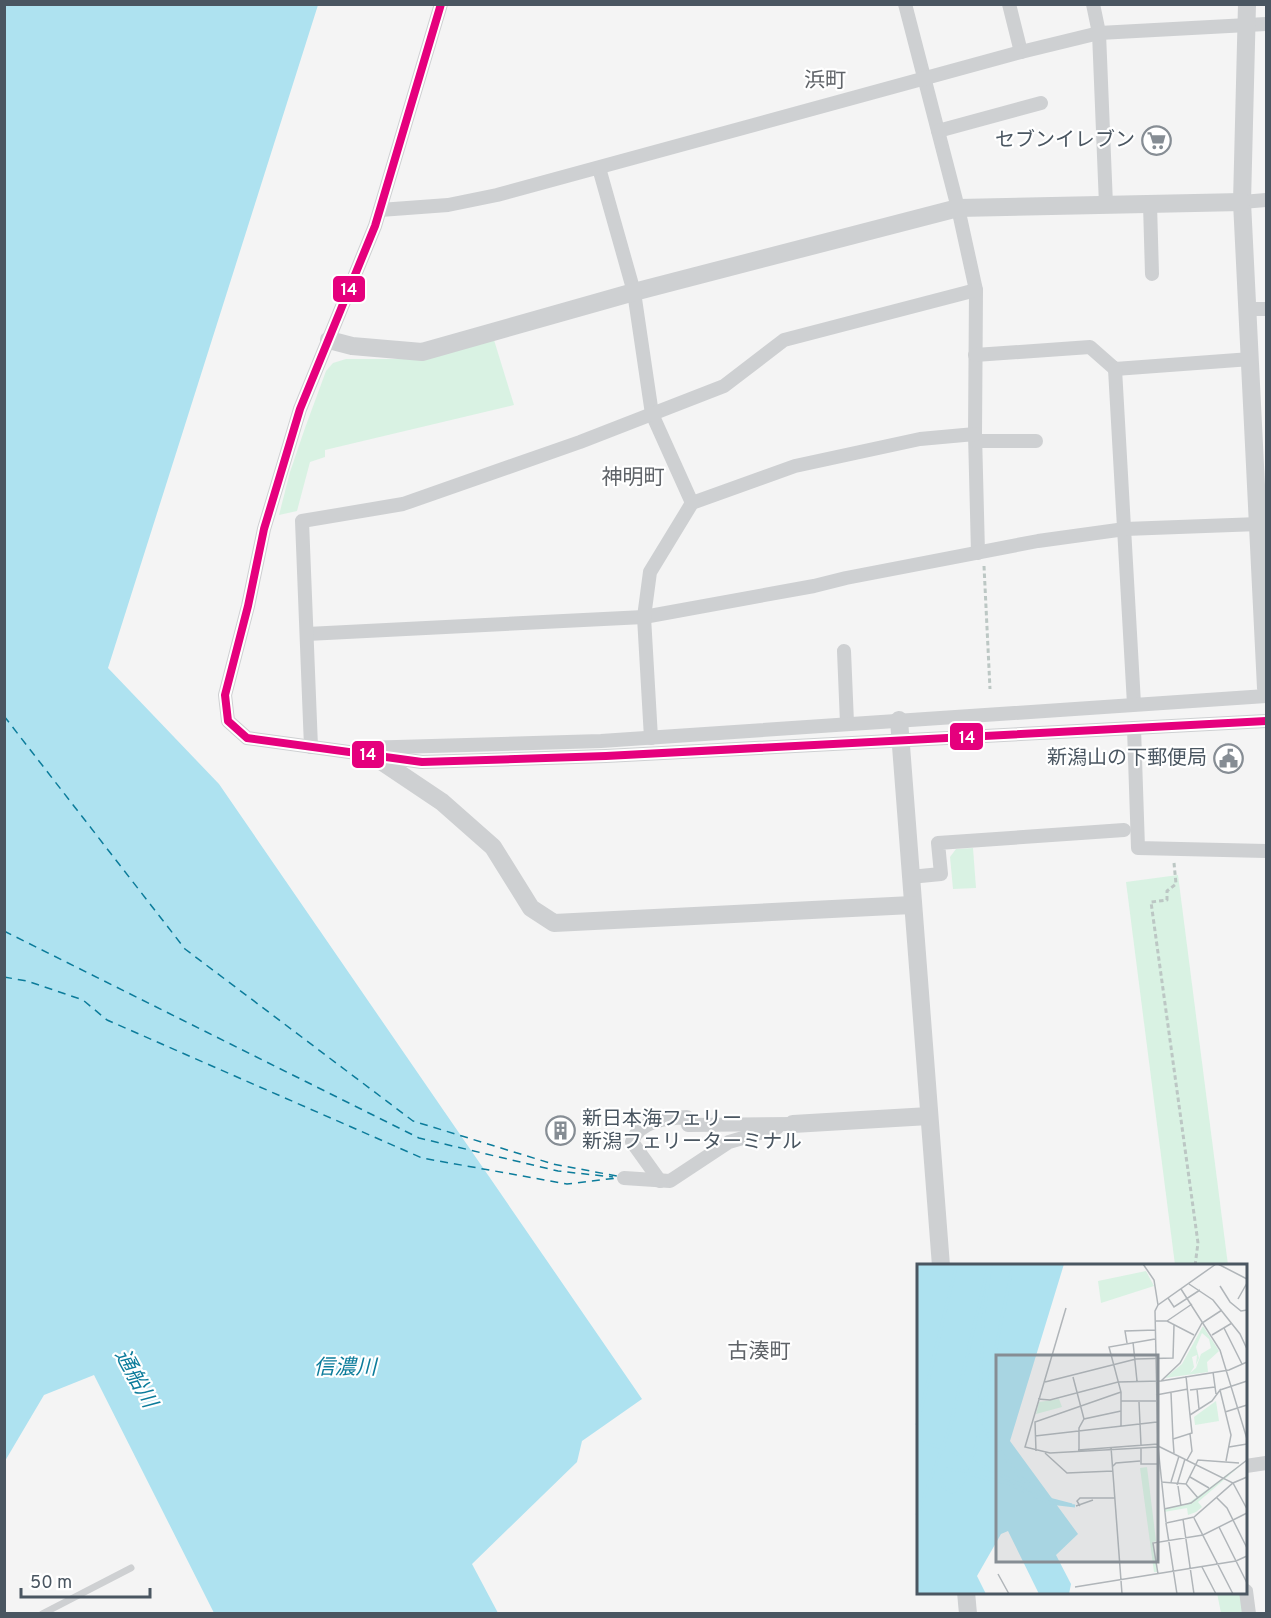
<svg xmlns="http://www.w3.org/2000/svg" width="1271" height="1618" viewBox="0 0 1271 1618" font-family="Overpass,'Noto Sans JP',sans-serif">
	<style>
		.green { fill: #d9f2e3 }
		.water { fill: #aee2f0 }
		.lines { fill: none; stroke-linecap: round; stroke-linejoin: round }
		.ferry { stroke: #0c7c9b; stroke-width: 1.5; stroke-dasharray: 8 6; stroke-linecap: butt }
		.path { stroke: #bcc7c4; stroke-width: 3; stroke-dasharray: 4.5 3; stroke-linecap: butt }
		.service { stroke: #ced0d2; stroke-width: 7 }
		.minor { stroke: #ced0d2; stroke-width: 14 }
		.tertiary { stroke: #ced0d2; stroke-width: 18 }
		.bus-1-casing { stroke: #fff; stroke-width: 12 }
		.bus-1 { stroke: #e5007d; stroke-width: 8 }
		.labels { text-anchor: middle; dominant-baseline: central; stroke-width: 4.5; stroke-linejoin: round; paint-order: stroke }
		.poi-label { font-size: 20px; fill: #4a5661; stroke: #fff; text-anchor: end }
		.neighbourhood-label { font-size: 21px; fill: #5f6368; stroke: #fff }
		.water-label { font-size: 21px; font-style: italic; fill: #0c7c9b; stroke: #fff }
		.inset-river { fill: none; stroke: #aee2f0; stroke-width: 3 }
		.inset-road { fill: none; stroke: #b0b5b9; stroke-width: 1.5 }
		.view { fill: #868d94; fill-opacity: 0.15; stroke: #868d94; stroke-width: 3 }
		.inset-edge { fill: none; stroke: #4a5661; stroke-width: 3 }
		.line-badge { stroke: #fff; stroke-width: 2 }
		.badge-label { font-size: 16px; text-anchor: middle; font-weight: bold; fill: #fff }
	</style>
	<rect width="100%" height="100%" fill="#f4f4f4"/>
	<g class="green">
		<polygon points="494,340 514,405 325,450 325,457 310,462 297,511 279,515 290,472 305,428 326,371 333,363 346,359 420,359"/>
		<polygon points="973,848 976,888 953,889 950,857 956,849"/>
		<polygon points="1178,875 1228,1265 1175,1265 1126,882"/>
		<polygon points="1217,1593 1243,1593 1246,1613 1221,1613"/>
	</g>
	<polygon class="water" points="5,4 318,5 108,668 219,784 642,1399 582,1441 577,1462 472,1564 498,1613 214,1613 94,1375 44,1395 5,1461"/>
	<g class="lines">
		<g class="ferry">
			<polyline points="4,716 185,949 413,1121 553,1164 617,1176"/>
			<polyline points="4,931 419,1138 558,1171 613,1177"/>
			<polyline points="4,977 27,981 83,1000 107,1020 422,1158 567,1184 617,1178"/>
		</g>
		<g class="path">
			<polyline points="984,566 990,689"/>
			<polyline points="1174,863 1176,884 1167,891 1167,900 1151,902 1198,1243 1195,1266"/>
		</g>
		<polyline class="service" points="42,1614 131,1568"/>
		<g class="minor">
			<polyline points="441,4 375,226 300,409 264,529 248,606 225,695 228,721 247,738 422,762 606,756 1266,721"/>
			<polyline points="905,4 958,208 976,290 975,434 978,553"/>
			<polyline points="1009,4 1021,52"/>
			<polyline points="1093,4 1099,33 1106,205"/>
			<polyline points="938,131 1041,103"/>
			<polyline points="599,168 634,292 652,414 692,503"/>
			<polyline points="1242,202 1266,200"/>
			<polyline points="1150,204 1152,274"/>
			<polyline points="380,210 448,205 497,195 1021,52 1099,33 1266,24"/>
			<polyline points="1248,309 1266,309"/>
			<polyline points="975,355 1090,347 1115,369 1251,359"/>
			<polyline points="1115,369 1134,704"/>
			<polyline points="976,441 1036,441"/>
			<polyline points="307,634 644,617 814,586 846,578 1038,541 1125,529 1259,524"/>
			<polyline points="844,651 847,723"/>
			<polyline points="1134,728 1138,848 1266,851"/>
			<polyline points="651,738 644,617 650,572 692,503 795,466 920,439 975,434"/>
			<polyline points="311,747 302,521 403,504 580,442 724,386 784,340 976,290"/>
			<polyline points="362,748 601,741 1266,696"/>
			<polyline points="910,877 941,874 938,843 1124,830"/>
			<polyline points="624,1178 670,1181 729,1142 777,1128"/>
			<path d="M660,1181L632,1142C639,1120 669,1118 687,1117L688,1125L793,1124"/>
			<polyline points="1246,1466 1266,1463"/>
			<polyline points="1246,1591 1249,1614"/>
		</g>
		<g class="tertiary">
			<polyline points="1247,4 1242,202 1266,688"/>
			<polyline points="329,340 352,346 422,352 634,292 958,208 1242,202"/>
			<polyline points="899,720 941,1266"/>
			<polyline points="372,755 442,802 493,847 531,908 554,923 912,905"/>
			<polyline points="793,1124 929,1116"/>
			<polyline points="966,1592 968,1614"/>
		</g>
		<defs>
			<polyline id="bus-1" points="441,4 375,226 300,409 264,529 248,606 225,695 228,721 247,738 422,762 606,756 1266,721"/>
		</defs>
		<use href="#bus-1" class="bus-1-casing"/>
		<use href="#bus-1" class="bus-1"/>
	</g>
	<defs>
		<symbol id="supermarket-ring" viewBox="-11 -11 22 22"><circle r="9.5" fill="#fff" stroke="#868d94" stroke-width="1.5"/><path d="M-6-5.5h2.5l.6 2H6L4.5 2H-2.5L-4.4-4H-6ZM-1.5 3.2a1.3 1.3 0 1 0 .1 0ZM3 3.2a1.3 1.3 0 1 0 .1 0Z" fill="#868d94"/></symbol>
		<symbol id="civic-ring" viewBox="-11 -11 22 22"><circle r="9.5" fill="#fff" stroke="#868d94" stroke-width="1.5"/><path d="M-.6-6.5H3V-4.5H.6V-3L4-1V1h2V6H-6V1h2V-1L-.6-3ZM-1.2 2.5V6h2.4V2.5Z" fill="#868d94"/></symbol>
		<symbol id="building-ring" viewBox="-11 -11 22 22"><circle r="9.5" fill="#fff" stroke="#868d94" stroke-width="1.5"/><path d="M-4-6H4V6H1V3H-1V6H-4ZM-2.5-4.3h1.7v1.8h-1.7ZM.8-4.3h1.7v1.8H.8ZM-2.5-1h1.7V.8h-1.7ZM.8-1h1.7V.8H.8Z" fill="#868d94"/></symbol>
	</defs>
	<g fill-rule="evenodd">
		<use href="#supermarket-ring" x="1140" y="124" width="33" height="33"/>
		<use href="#civic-ring" x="1212" y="742" width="33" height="33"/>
		<use href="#building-ring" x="544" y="1114" width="33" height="33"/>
	</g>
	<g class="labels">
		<g class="poi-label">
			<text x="1135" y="141">セブンイレブン</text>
			<text x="1207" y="759">新潟山の下郵便局</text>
			<text x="582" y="1120" text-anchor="start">新日本海フェリー<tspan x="582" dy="23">新潟フェリーターミナル</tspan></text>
		</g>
		<g class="neighbourhood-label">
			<text x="825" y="81">浜町</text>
			<text x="633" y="478">神明町</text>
			<text x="759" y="1352">古湊町</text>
		</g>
		<g class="water-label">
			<text x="345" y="1368">信濃川</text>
			<text transform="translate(135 1379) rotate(61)">通船川</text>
		</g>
	</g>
	<g transform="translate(917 1264)">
		<rect width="330" height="330" fill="#f4f4f4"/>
		<path d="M229,7L237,22L184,39L181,17ZM286,62L302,87L290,98L291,108L248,114L265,100ZM285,69L292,75L294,84L284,90L279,104L273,109L277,103L275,93L280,91L279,101L282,94L279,83ZM142,135L145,143L119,150L122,138ZM299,137L302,157L278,161L277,153ZM330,196L281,238L285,243L279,248L271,251L270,244L247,248V245L269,241ZM230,203L239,277L236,278L240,308H237L223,204Z" fill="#d9f2e3" fill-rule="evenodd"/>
		<path d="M0,0H147L93,177L161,270L139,291L154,320L152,330H122L91,267L84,270L60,312L69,330H0Z" fill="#aee2f0"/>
		<path class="inset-river" d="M74,0L66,55L62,159L103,213L132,235L155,241M96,0L58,186L49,207L29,205L23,220L34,228L40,226L52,210L90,219L133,239L158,242M0,161L40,0M0,177L30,185L144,240M0,251L33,163L72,0"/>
		<path class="inset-road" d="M226,0L237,16L241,41M301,0L330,15M272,20L296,36L323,70L330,85M303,22L313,38L324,47L330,46M264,25L303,86L330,175M251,34L257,43L283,26M321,35L330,19M149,44L108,183L133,189L241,183M239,57H250L277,71M250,57L275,40M307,64L325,100M295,71L315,59M216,78L220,117M210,79L208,67L239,66M296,108L299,130M269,112L273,151M156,113L167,155M244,117L263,99L285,59L305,46M128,118L219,95L256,94L257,61M280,125L282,145M273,126L298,123M303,126L330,117M254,129L256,175M239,131L271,125M121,135L133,136L201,118L244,117L312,106L330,98M204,137H239M222,138L224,181M308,148L330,141M204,162V128L192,83L238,75M118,172L240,158M241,182L316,219L330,245M194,183L205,330M312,183L330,180M224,184V200H242M161,186L241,180M162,186V164L167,155L204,147M119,187L118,158L204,128M128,189L150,209L196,207M257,189L256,175L275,169L273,151L295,137L303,126L314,171L309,197M270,196L275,187L273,170M195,203L199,199L223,197M273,213L292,224M244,218L269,220L281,196L322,199M254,218L262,192M269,220L281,234M260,221L268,195M261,222L264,242M299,233L310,244L330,284M159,242L176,236M163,242L160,237L163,234H198M247,245L274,239L330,196M277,254L316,330M266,255L277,330M249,258L241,183L238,47L241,41L299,0M302,263L330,319M285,303L299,330M81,310L92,330M241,310L236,279L286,271L330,249M158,323L319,297L330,292M260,330L249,259L277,253L316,219L330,213"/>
		<path class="view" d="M79,91H241V298H79Z"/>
		<rect width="330" height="330" class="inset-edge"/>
	</g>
	<g class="line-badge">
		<rect x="332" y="275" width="34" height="28" rx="6" fill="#e5007d"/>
		<rect x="949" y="722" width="35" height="29" rx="6" fill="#e5007d"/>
		<rect x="351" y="740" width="34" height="29" rx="6" fill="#e5007d"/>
	</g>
	<g class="badge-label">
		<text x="349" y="295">14</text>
		<text x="967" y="743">14</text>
		<text x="368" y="760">14</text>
	</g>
	<rect width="1271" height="1618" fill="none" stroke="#4a5661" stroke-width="12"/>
	<path d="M21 1588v9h129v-9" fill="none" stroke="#4a5661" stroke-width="3"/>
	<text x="30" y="1588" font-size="18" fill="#4a5661" stroke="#ffffff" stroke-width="4.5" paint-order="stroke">50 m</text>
</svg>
